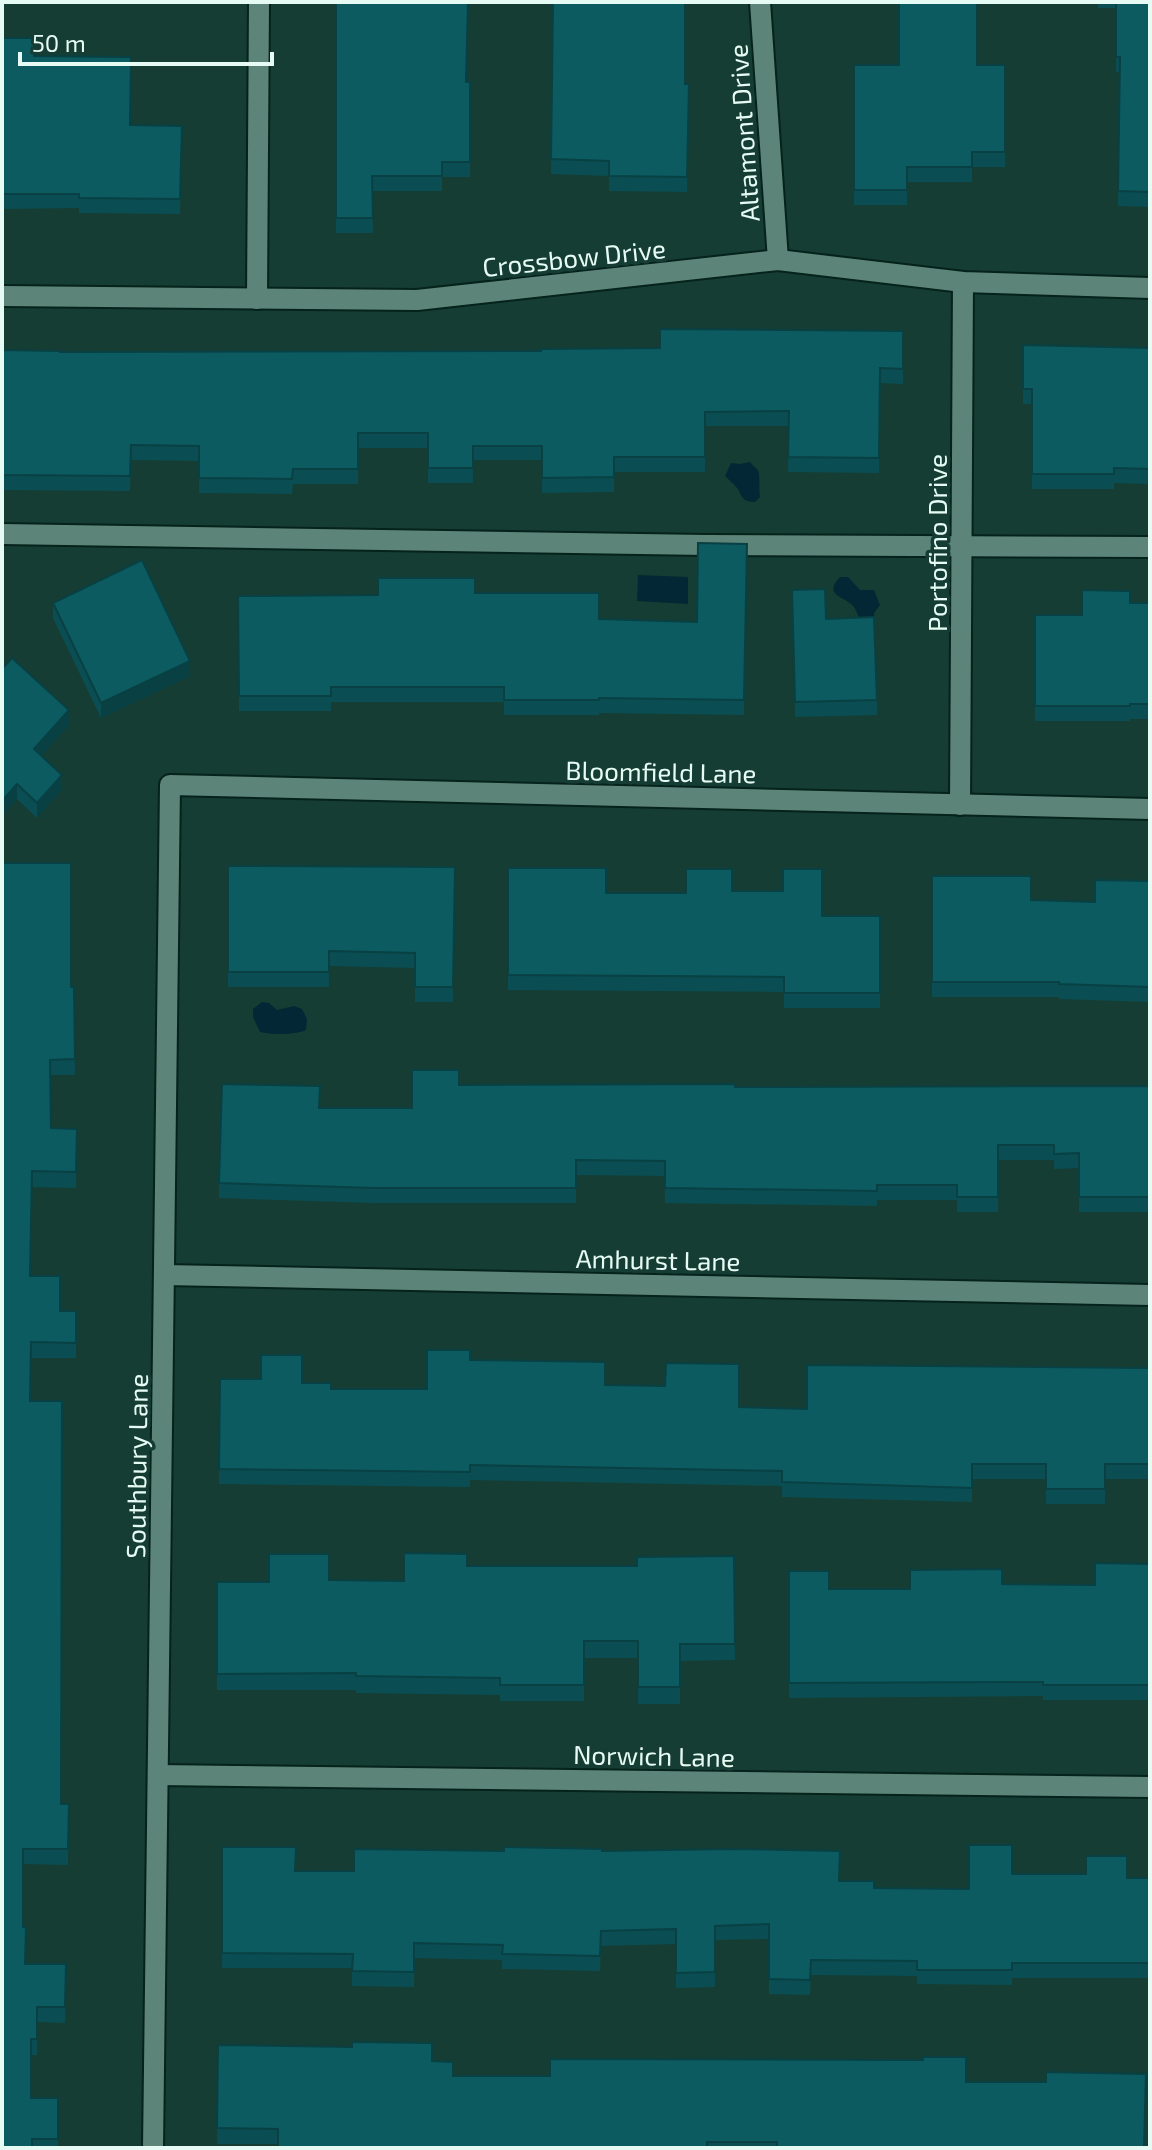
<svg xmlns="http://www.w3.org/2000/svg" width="1152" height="2150" viewBox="0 0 1152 2150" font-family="'Exo 2',sans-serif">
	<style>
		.water { fill: #032734 }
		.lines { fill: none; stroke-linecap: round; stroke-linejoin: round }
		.service-casing { stroke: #05221b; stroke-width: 24 }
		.minor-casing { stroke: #05221b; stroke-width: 24 }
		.service { stroke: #5d8478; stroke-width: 20 }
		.minor { stroke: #5d8478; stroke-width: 20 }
		.wall { fill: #0a4e53 }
		.shaded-wall { fill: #084043 }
		.building { fill: #0c5b60; stroke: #084043; stroke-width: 2 }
		.labels { text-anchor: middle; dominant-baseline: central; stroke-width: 7; stroke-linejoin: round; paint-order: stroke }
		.street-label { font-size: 26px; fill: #e6fbf3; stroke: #163d33 }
	</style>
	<rect width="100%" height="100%" fill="#163d33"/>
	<g class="water">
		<path d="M750,462C752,465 755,467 758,470C760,473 759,490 760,497L755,502C744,502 742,498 738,489C734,484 729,480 725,476L731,463L740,464Z"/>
		<polygon points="638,575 688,577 688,604 637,601"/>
		<path d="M840,577H848L860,590H874L880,605L874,613V620L860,619C859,618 855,608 854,607C845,596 822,596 840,577Z"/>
		<path d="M262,1002L269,1003L277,1010L294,1006L302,1009L307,1019L306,1030C296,1035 271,1035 260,1032L253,1017V1009Z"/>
	</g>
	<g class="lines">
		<defs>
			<polyline id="service" points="2,534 706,545 1150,547"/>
			<g id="minor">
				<polyline points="760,2 778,260"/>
				<polyline points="2,296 417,300 778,260 963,282 1150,288"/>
				<polyline points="257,299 259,2"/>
				<polyline points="960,805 963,282"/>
				<polyline points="164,1275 1150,1295"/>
				<polyline points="158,1775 1150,1787"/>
				<polyline points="153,2148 170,785 1150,809"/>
			</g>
		</defs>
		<use href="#service" class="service-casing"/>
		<use href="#minor" class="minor-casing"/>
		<use href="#service" class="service"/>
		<use href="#minor" class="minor"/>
	</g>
	<g class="wall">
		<polygon points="553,2 685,84 689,84 687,192 609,191 609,176 551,174"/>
		<polygon points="1098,2 1150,2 1150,207 1118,206 1120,72 1116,72 1116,8 1098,8"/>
		<polygon points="2,38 34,56 130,125 182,126 180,214 79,213 79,208 2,209"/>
		<polygon points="854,65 1005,65 1005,167 972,167 972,182 907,182 907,205 854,205"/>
		<polygon points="470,82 470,177 442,177 442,191 372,191 373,233 336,233 335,86"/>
		<polygon points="903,331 903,384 880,383 879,473 788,472 789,426 705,426 705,472 614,472 614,492 542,493 542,460 473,460 473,483 428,483 428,448 358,448 358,484 293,484 292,494 199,493 199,461 131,460 130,491 2,490 2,350 60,352 541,351 660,348"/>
		<polygon points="1023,345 1150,348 1150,484 1114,483 1114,489 1032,489 1032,404 1023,404"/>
		<polygon points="747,544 744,715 599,713 599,715 504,715 504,702 331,702 331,711 239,711 238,596 378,595 599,619 697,622"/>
		<polygon points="792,590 826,619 877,700 877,715 795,717"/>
		<polygon points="53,603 190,676 101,718 53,618"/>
		<polygon points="1130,603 1150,603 1150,719 1130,719 1130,721 1035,721 1035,615 1082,615"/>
		<polygon points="2,669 69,725 41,756 62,790 37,818 17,799"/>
		<polygon points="2,863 71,987 74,987 75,1075 50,1075 51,1128 77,1129 76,1188 32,1187 30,1276 60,1311 76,1311 76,1358 31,1358 30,1401 61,1804 69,1804 68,1865 23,1864 23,1927 26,1964 66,1964 65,2023 37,2022 37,2055 31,2055 31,2098 58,2098 58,2148 2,2148"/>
		<polygon points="228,866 455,867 453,1002 415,1002 415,968 329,966 329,987 228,987"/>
		<polygon points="508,868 606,893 686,893 732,891 822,916 880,916 880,1008 784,1008 784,992 508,990"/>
		<polygon points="932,876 1031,900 1095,902 1150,881 1150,1002 1059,999 1059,997 932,997"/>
		<polygon points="459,1085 735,1087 1150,1086 1150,1212 1079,1212 1079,1168 1054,1169 1054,1160 998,1160 998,1212 957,1212 957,1200 877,1200 877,1206 665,1203 665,1176 576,1175 576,1203 374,1203 219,1198 219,1183 319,1108 412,1108"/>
		<polygon points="470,1360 605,1385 739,1407 807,1409 1150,1368 1150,1479 1105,1479 1105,1504 1046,1504 1046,1479 972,1479 972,1502 782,1497 782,1486 470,1480 470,1487 219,1484 220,1379 302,1383 331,1389 427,1389"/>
		<polygon points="734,1556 735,1660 680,1661 680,1704 638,1704 638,1658 584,1658 584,1701 500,1701 500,1695 356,1693 356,1690 217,1690 217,1582 329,1580 404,1581 467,1566 637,1566"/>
		<polygon points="1150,1564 1150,1700 1043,1700 1043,1696 789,1698 789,1571 829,1589 910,1589 1002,1584 1095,1585"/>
		<polygon points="222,1847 296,1871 354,1871 504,1851 602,1851 840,1881 874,1888 969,1889 1012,1874 1150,1878 1150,1978 1012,1978 1012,1985 917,1984 917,1976 811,1975 810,1995 769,1994 769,1939 715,1940 715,1987 676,1988 676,1944 601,1946 600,1971 502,1969 502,1960 414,1958 414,1987 352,1986 352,1968 222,1968"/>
		<polygon points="218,2045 432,2061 453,2076 966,2082 1144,2148 278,2148 278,2144 217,2144"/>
	</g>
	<g class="shaded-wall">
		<polygon points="190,661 190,676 101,718 101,703"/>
		<polygon points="69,710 69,725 34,764 34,749"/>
		<polygon points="62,775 62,790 37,818 37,803"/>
		<polygon points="17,784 17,799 2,816 2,801"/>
	</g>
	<g class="building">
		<polygon points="336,2 468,2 466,82 470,82 470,162 442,162 442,176 372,176 373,218 336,218"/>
		<polygon points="553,2 685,2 685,84 689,84 687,177 609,176 609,161 551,159"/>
		<polygon points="899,2 977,2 977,65 1005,65 1005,152 972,152 972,167 907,167 907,190 854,190 854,65 899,65"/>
		<polygon points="1116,2 1150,2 1150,192 1118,191 1120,57 1116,57"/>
		<polygon points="2,38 34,38 34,56 131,57 130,125 182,126 180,199 79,198 79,194 2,194"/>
		<polygon points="660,329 903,331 903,369 880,368 879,458 788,457 789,411 705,412 705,457 614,457 614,477 542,478 542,446 473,446 473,468 428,468 428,433 358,433 358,469 293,469 292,479 199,478 199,446 131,445 130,476 2,475 2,350 60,351 60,352 541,351 541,349 660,348"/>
		<polygon points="1023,345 1150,348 1150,469 1114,468 1114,474 1032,474 1032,389 1023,389"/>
		<polygon points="698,543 747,544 744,700 599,698 599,700 504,700 504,687 331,687 331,696 239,696 238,596 378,595 378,578 475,578 475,593 599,593 599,619 697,622"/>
		<polygon points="142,560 190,661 101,703 53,603"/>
		<polygon points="825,589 826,619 874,617 877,700 795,702 792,590"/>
		<polygon points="1082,590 1130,591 1130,603 1150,603 1150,704 1130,704 1130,706 1035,706 1035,615 1082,615"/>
		<polygon points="12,658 69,710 34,749 62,775 37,803 17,784 2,801 2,669"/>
		<polygon points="2,863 71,863 71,987 74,987 75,1059 50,1060 51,1128 77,1129 76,1172 32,1171 30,1276 60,1276 60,1311 76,1311 76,1343 31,1342 30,1401 62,1401 61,1804 69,1804 68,1849 23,1849 23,1927 26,1927 25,1964 66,1964 65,2007 37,2007 37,2039 31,2039 31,2098 58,2098 58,2139 32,2139 32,2148 2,2148"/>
		<polygon points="228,866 455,867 453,987 415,987 415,953 329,951 329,972 228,972"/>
		<polygon points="508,868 606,868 606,893 686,893 686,869 732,869 732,891 783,891 783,869 822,869 822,916 880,916 880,993 784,993 784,977 508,975"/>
		<polygon points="932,876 1031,876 1031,900 1095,902 1095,880 1150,881 1150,987 1059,984 1059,982 932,982"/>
		<polygon points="412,1070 459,1070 459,1085 735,1084 735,1087 1150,1086 1150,1197 1079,1197 1079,1153 1054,1154 1054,1145 998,1145 998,1197 957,1197 957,1185 877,1185 877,1191 665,1188 665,1161 576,1160 576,1188 374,1188 219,1183 222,1084 320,1086 319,1108 412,1108"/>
		<polygon points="427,1350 470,1350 470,1360 605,1362 605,1385 665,1386 666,1363 739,1364 739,1407 807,1409 807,1365 1150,1368 1150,1464 1105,1464 1105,1489 1046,1489 1046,1464 972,1464 972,1488 782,1482 782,1471 470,1465 470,1472 219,1469 220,1379 261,1379 261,1355 302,1355 302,1383 331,1383 331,1389 427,1389"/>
		<polygon points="404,1553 467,1554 467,1566 637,1566 637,1557 734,1556 735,1644 680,1644 680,1687 638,1687 638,1641 584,1641 584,1685 500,1685 500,1678 356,1676 356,1673 217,1674 217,1582 269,1582 269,1554 329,1554 329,1580 404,1581"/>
		<polygon points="1095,1563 1150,1564 1150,1685 1043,1685 1043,1682 789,1683 789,1571 829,1571 829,1589 910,1589 910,1570 1002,1569 1002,1584 1095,1585"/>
		<polygon points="969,1845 1012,1845 1012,1874 1086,1874 1086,1856 1127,1856 1127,1878 1150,1878 1150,1963 1012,1963 1012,1970 917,1970 917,1961 811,1960 810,1980 769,1979 769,1924 715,1926 715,1972 676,1973 676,1929 601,1931 600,1956 502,1954 503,1945 414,1943 414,1972 352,1971 353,1954 222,1953 222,1847 296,1847 295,1871 354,1871 354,1849 504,1851 504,1847 602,1849 602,1851 730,1849 840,1851 839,1881 874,1881 874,1888 969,1889"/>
		<polygon points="352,2042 432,2043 432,2061 453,2062 453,2076 550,2076 550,2059 923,2060 923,2057 966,2057 966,2082 1046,2082 1046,2072 1146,2074 1144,2148 777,2148 777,2142 707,2142 707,2148 278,2148 278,2129 217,2128 218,2045 352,2047"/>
	</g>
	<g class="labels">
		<g class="street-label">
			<text transform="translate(743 133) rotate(-94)">Altamont Drive</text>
			<text transform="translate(574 257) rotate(-6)">Crossbow Drive</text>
			<text transform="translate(936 543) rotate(-90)">Portofino Drive</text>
			<text transform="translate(661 771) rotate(1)">Bloomfield Lane</text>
			<text transform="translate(658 1259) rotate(1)">Amhurst Lane</text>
			<text transform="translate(136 1466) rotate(-89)">Southbury Lane</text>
			<text transform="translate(654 1755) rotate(1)">Norwich Lane</text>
		</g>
	</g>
	<rect width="1152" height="2150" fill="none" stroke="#e6fbf3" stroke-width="8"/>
	<path d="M20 52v12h252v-12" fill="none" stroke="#e6fbf3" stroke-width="4"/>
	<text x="32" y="52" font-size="24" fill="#e6fbf3" stroke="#163d33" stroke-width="6" paint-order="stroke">50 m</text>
</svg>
